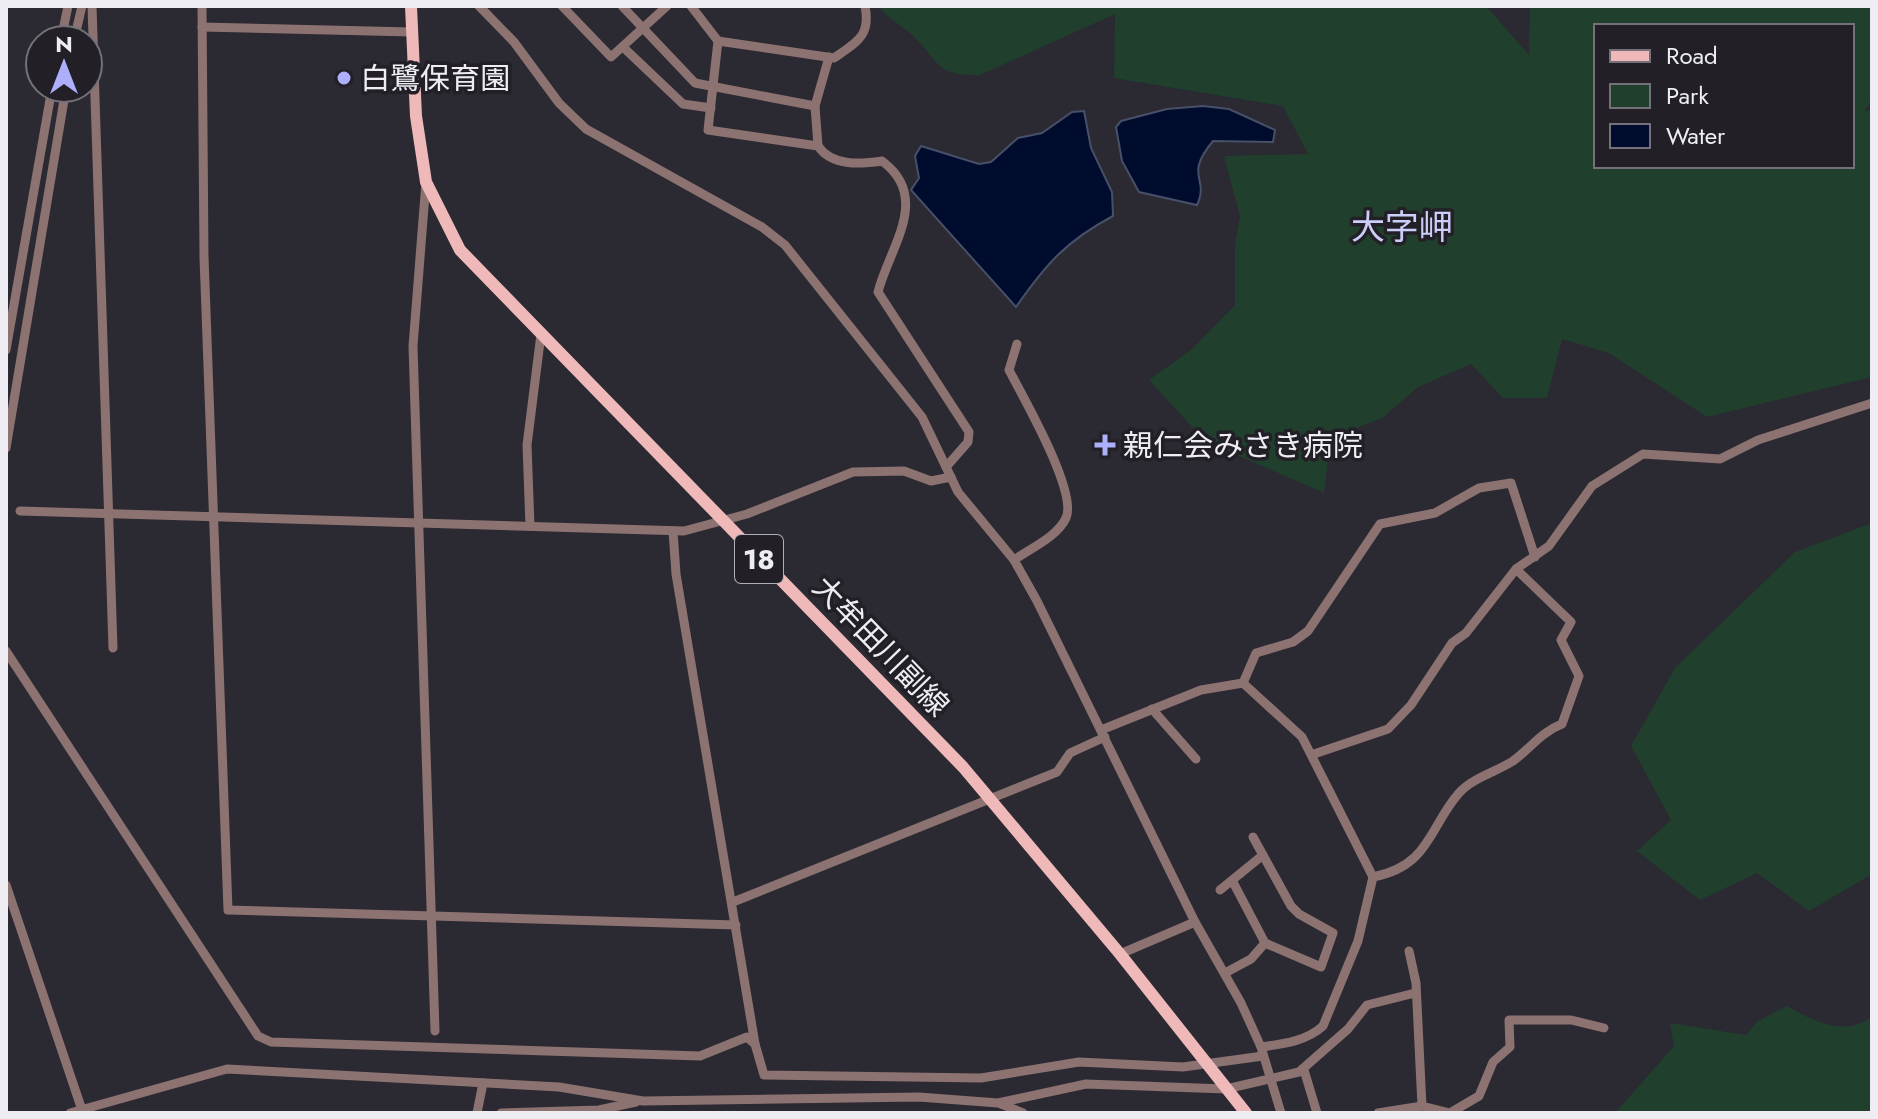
<svg xmlns="http://www.w3.org/2000/svg" width="1878" height="1119" viewBox="0 0 1878 1119" font-family="Jost,'Noto Sans JP',sans-serif">
	<style>
		.green { fill: #20402d; fill-rule: evenodd }
		.water { fill: #000c2d; stroke: #475068; stroke-width: 2 }
		.lines { fill: none; stroke-linecap: round; stroke-linejoin: round }
		.minor { stroke: #8c7271; stroke-width: 9 }
		.major { stroke: #eeb9b8; stroke-width: 12 }
		.poi-dot { fill: #adaffb; stroke: #221f27; stroke-width: 3 }
		.labels { text-anchor: middle; dominant-baseline: central; stroke-width: 7; stroke-linejoin: round; paint-order: stroke }
		.shield { fill: #221f27; stroke: #b1afb6; stroke-width: 2 }
		.shield-label { font-size: 28px; font-weight: bold; fill: #eeedf3 }
		.poi-label { font-size: 30px; fill: #eeedf3; stroke: #221f27; text-anchor: start }
		.street-label { font-size: 30px; fill: #eeedf3; stroke: #221f27 }
		.quarter-label { font-size: 34px; fill: #cbcef9; stroke: #221f27 }
	</style>
	<rect width="100%" height="100%" fill="#2b2931"/>
	<g class="green">
		<path d="M878,6H1486L1529,55L1530,6H1872V101L1864,111L1872,110V377L1707,417L1609,353L1562,339L1547,398H1503L1471,364L1418,387L1382,418L1346,432L1329,448L1324,493L1205,441L1149,380L1191,350L1235,305V245L1240,216L1224,156L1308,154L1283,106L1114,78L1115,14L980,75C934,76 940,61 912,35C901,25 887,18 878,6ZM1596,26H1852V166H1596Z"/>
		<polygon points="1872,523 1872,874 1809,911 1757,873 1700,900 1637,851 1671,820 1631,746 1675,668 1795,552"/>
		<path d="M1787,1006C1812,1021 1847,1038 1872,1016V1113H1615L1674,1046L1670,1023L1746,1035L1758,1021Z"/>
	</g>
	<g class="water">
		<path d="M1203,106L1229,109L1275,130L1273,142L1213,141C1183,177 1210,177 1197,205L1139,192L1122,161L1116,127L1121,121L1167,109Z"/>
		<path d="M1084,111L1091,148L1112,192L1113,216C1066,241 1046,264 1016,307L911,190L919,178L915,156L921,146L979,164L991,162L1018,138L1042,133L1072,112Z"/>
	</g>
	<g class="lines">
		<g class="minor">
			<polyline points="92,6 113,648"/>
			<polyline points="202,6 204,257 228,910 736,925"/>
			<polyline points="479,6 514,42 559,103 586,129 762,227 785,245 922,417 958,492 1014,560 1037,601 1195,922 1241,1003 1261,1047 1281,1113"/>
			<polyline points="562,6 611,57 667,6"/>
			<polyline points="622,6 695,83 815,106"/>
			<path d="M691,6L718,41L708,130L818,146C832,167 862,164 882,161C932,198 889,248 878,292L969,432L968,442L946,467"/>
			<polyline points="202,27 412,32"/>
			<polyline points="61,40 68,6"/>
			<polyline points="74,40 82,6"/>
			<path d="M718,41L834,58C857,42 871,36 865,6"/>
			<polyline points="623,47 683,104 711,108"/>
			<polyline points="818,146 815,106 829,57"/>
			<polyline points="426,182 413,346 435,1031"/>
			<polyline points="6,350 52,88"/>
			<polyline points="6,448 66,88"/>
			<polyline points="20,511 684,531 747,514 853,472 904,471 931,481 951,477"/>
			<polyline points="530,526 527,445 541,334"/>
			<polyline points="673,531 676,574 755,1044 764,1075 981,1078 1079,1062 1183,1067 1263,1056"/>
			<path d="M1014,560C1031,548 1057,537 1066,518C1078,492 1023,397 1009,370L1017,344"/>
			<polyline points="6,651 258,1036 271,1042 700,1056 747,1037 755,1044"/>
			<polyline points="1243,683 1256,653 1293,642 1308,631 1380,524 1435,513 1479,488 1511,483 1535,557"/>
			<polyline points="1152,709 1196,759"/>
			<path d="M1101,730L1201,690L1243,683L1302,737L1373,877L1358,941L1323,1026C1307,1041 1283,1044 1261,1047"/>
			<polyline points="1314,754 1388,729 1411,705 1452,643 1466,633 1516,569 1549,546 1592,486 1643,454 1720,459 1758,440 1872,403"/>
			<path d="M1373,877C1430,866 1429,827 1459,793C1472,778 1496,772 1513,761C1530,749 1541,732 1562,724L1579,676L1561,640L1571,622L1516,569"/>
			<polyline points="1233,882 1265,943"/>
			<polyline points="6,885 83,1113"/>
			<polyline points="1220,890 1263,855"/>
			<polyline points="733,902 1057,772 1070,753 1105,737"/>
			<polyline points="1409,951 1416,983 1422,1106"/>
			<polyline points="1120,954 1195,922"/>
			<polyline points="1225,973 1251,959 1265,943 1321,967 1333,933 1299,914 1291,906 1253,837"/>
			<polyline points="1304,1070 1317,1113"/>
			<polyline points="1001,1104 1023,1113"/>
			<polyline points="70,1113 227,1069 559,1087 643,1101 919,1097 998,1103 1086,1084 1226,1089 1299,1072 1348,1029 1367,1005 1415,993"/>
			<polyline points="477,1113 483,1083"/>
			<polyline points="501,1113 599,1110 636,1102"/>
			<polyline points="1378,1113 1422,1106 1450,1113 1479,1096 1493,1062 1510,1047 1509,1020 1571,1020 1604,1028"/>
		</g>
		<polyline class="major" points="411,6 416,116 426,182 460,250 963,767 1120,954 1246,1113"/>
	</g>
	<g class="poi-dot">
		<circle cx="344" cy="78" r="8"/>
		<path d="M1101 433h8v8h8v8h-8v8h-8v-8h-8v-8h8z"/>
	</g>
	<g class="labels">
		<rect class="shield" x="735" y="535" width="48" height="48" rx="6"/>
		<g class="shield-label">
			<text x="759" y="559">18</text>
		</g>
		<g class="poi-label">
			<text x="360" y="78">白鷺保育園</text>
			<text x="1123" y="445">親仁会みさき病院</text>
		</g>
		<g class="street-label">
			<text transform="translate(881 646) rotate(46)">大牟田川副線</text>
		</g>
		<g class="quarter-label">
			<text x="1402" y="227">大字岬</text>
		</g>
	</g>
	<rect width="1878" height="1119" fill="none" stroke="#eeedf3" stroke-width="16"/>
	<rect x="1594" y="24" width="260" height="144" fill="#221f27" stroke="#747179" stroke-width="2"/>
	<rect x="1610" y="50" width="40" height="12" fill="#eeb9b8" stroke="#747179" stroke-width="2"/>
	<text x="1666" y="64" font-size="24" fill="#eeedf3">Road</text>
	<rect x="1610" y="84" width="40" height="24" fill="#20402d" stroke="#747179" stroke-width="2"/>
	<text x="1666" y="104" font-size="24" fill="#eeedf3">Park</text>
	<rect x="1610" y="124" width="40" height="24" fill="#000c2d" stroke="#747179" stroke-width="2"/>
	<text x="1666" y="144" font-size="24" fill="#eeedf3">Water</text>
	<g transform="translate(64 64)"><circle r="38" fill="#221f27" stroke="#747179" stroke-width="2"/>
	<path d="M0-6L14 30L0 20L-14 30Z" fill="#adaffb"/>
	<text y="-12" font-size="22" font-weight="bold" text-anchor="middle" fill="#eeedf3">N</text>
	</g>
</svg>
